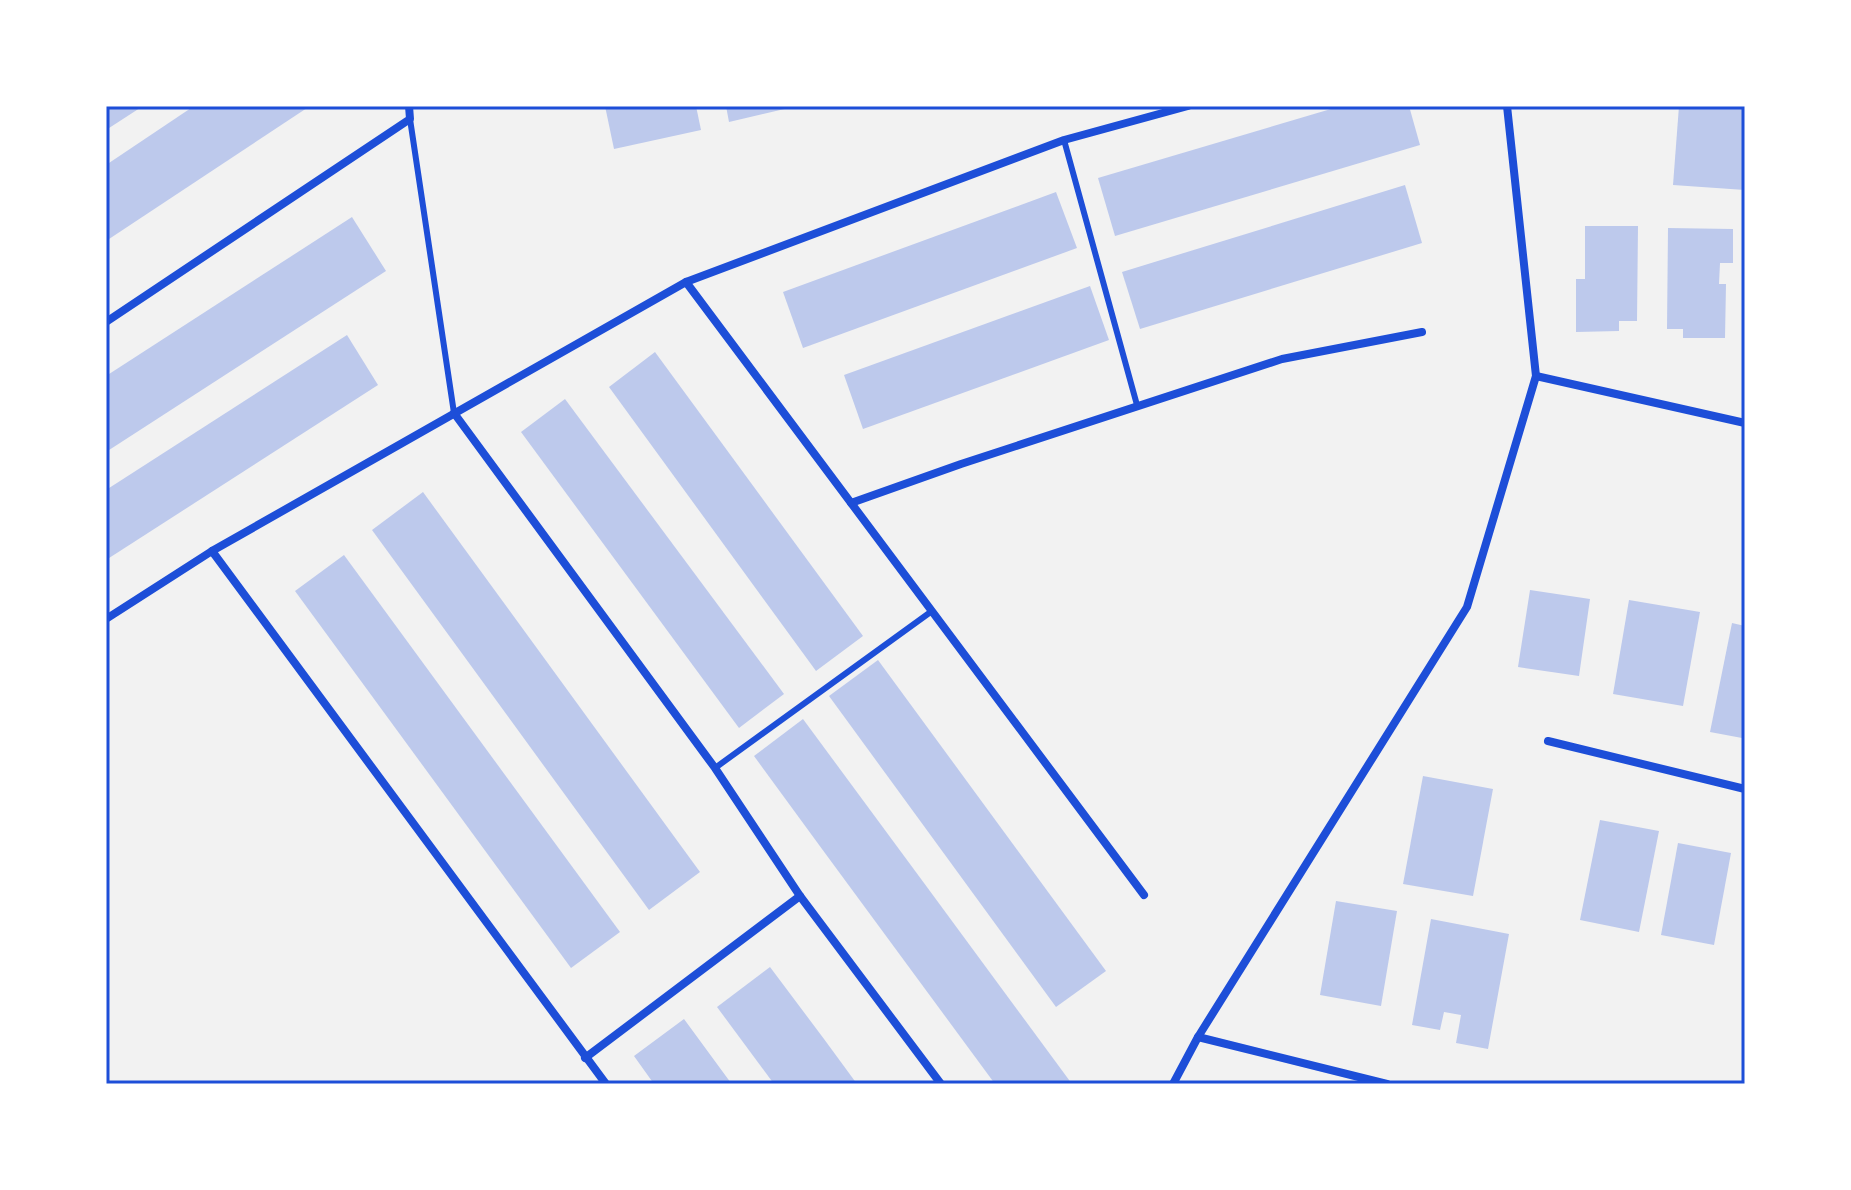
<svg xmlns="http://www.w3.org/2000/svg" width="1851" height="1190" viewBox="0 0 1851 1190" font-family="'Open Sans',sans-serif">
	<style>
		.building { fill: #bdc9ec }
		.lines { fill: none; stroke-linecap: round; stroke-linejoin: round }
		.service { stroke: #1d4ed8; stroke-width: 6 }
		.minor { stroke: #1d4ed8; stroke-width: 8 }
		.neatline { fill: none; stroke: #1d4ed8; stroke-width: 3 }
	</style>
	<rect width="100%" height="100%" fill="#f2f2f2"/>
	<g class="building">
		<polygon points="106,106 143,106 106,130"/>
		<polygon points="194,106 310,106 106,241 106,165"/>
		<polygon points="605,106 696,106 701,130 614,149"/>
		<polygon points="726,106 793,106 793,107 729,122"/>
		<polygon points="1341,106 1409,106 1420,145 1115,236 1098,178"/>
		<polygon points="1679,106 1745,106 1745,190 1673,185"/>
		<polygon points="1405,185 1422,243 1140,329 1122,272"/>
		<polygon points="1056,192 1077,248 803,348 783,292"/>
		<polygon points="352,217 386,271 106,452 106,376"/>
		<polygon points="1585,226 1638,226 1637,321 1619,321 1619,331 1576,332 1576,279 1585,279"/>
		<polygon points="1668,228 1733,229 1733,263 1720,263 1719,284 1726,284 1725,338 1683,338 1683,329 1667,329"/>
		<polygon points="1090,286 1109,340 863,429 844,375"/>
		<polygon points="347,335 378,385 106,560 106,490"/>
		<polygon points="655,352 863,636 816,671 609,387"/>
		<polygon points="565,399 784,694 739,728 521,432"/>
		<polygon points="423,492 700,872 649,910 372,530"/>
		<polygon points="344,555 620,932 571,968 295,591"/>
		<polygon points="1530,590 1590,599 1579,676 1518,667"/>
		<polygon points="1629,600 1700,612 1683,706 1613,694"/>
		<polygon points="1732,623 1745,626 1745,722 1742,738 1710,732"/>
		<polygon points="878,660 1106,971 1056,1007 829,696"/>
		<polygon points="803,719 924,883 1072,1084 995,1084 822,849 754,756"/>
		<polygon points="1423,776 1493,789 1473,896 1403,884"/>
		<polygon points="1600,820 1659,831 1639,932 1580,920"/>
		<polygon points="1678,843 1731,853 1714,945 1661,935"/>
		<polygon points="1336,901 1397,911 1381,1006 1320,995"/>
		<polygon points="1431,919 1509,934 1488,1049 1456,1043 1461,1015 1444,1012 1440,1030 1412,1025"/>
		<polygon points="770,967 824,1039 857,1084 774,1084 717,1007"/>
		<polygon points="684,1019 728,1079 732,1084 654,1084 634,1056"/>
	</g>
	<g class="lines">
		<g class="service">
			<polyline points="410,119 454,413"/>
			<polyline points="1064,140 1137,405"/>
			<polyline points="715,768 932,611"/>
		</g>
		<g class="minor">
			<polyline points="686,282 1144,895"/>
			<polyline points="106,322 410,119 409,106"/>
			<polyline points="1536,376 1745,423"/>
			<polyline points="454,413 715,768 800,896 941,1084"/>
			<polyline points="851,503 961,464 1282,359 1422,332"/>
			<polyline points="212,551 606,1084"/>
			<polyline points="106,619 212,551 686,282 1064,140 1188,106"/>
			<polyline points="1548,741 1745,789"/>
			<polyline points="1198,1037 1387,1084"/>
			<polyline points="585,1058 800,896"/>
			<polyline points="1173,1084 1198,1037 1467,607 1536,376 1507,106"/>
		</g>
	</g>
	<rect width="1851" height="1190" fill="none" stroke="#ffffff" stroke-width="216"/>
	<rect x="108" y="108" width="1635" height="974" class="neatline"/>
</svg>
